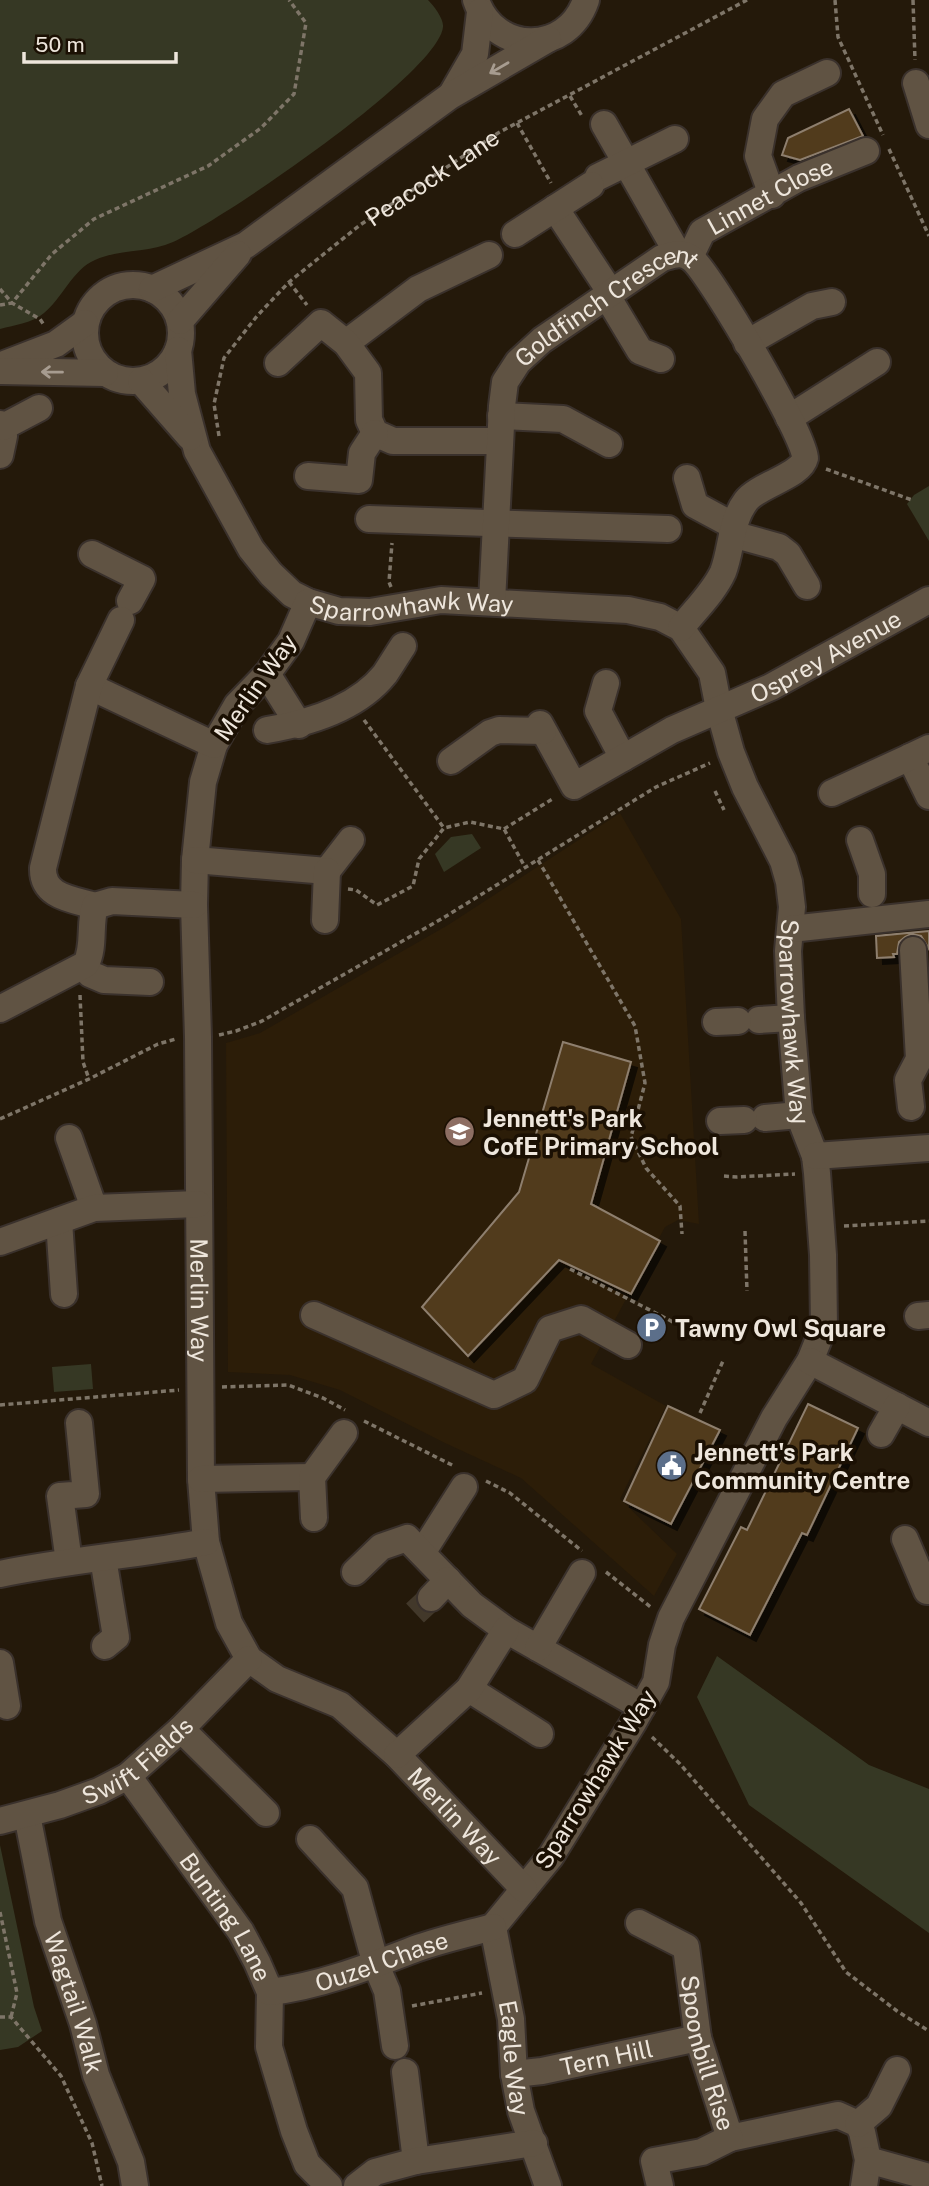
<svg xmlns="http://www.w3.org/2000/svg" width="929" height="2186" viewBox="0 0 929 2186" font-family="'Public Sans',sans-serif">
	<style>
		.built { fill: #2c1d08 }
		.green { fill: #363824 }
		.building { fill: #513b1e; stroke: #8e7f6e; stroke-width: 2; filter: url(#shadow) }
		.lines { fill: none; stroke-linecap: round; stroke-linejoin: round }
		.minor-tunnel { stroke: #42382a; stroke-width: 26; stroke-dasharray: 26 13; stroke-linecap: butt }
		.minor-casing { stroke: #3a312c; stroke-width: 30 }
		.path { stroke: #7e7568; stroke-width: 3.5; stroke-dasharray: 5 3.5; stroke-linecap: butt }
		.minor { stroke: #605343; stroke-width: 26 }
		.oneway { stroke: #a79c90 }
		.labels { text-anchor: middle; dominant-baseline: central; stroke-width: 7; stroke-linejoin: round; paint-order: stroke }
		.street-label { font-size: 24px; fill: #eee6dc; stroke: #1b1003 }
		.poi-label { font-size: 24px; font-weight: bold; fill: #eee6dc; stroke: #1b1003; text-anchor: start }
	</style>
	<defs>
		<filter id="shadow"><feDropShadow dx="6" dy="6" stdDeviation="0" flood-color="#0009"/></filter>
	</defs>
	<rect width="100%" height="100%" fill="#24190a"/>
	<polygon class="built" points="620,813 681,919 699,1224 678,1220 665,1227 591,1364 666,1406 620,1499 677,1554 654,1596 521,1478 445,1443 340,1390 290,1375 228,1372 226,1043 260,1033 448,925"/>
	<g class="green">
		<path d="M0,0H428C434,6 444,19 443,27C438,74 220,221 173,242C149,253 119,249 95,260C73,269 61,300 44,313C32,323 15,325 0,329Z"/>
		<polygon points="929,486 929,541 907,504 914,495"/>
		<polygon points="472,834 481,848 444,872 435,854 451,837"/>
		<polygon points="91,1364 93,1389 54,1392 52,1367"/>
		<polygon points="717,1656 869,1765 929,1789 929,1933 749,1805 697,1697"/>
		<polygon points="0,1845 34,2007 42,2031 18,2047 0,2050"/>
	</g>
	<g class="building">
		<polygon points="849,109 863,136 800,160 782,155 788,138"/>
		<polygon points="929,931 929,949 921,936 911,934 905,937 899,942 897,954 893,954 894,957 877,958 876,936"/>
		<polygon points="563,1042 631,1062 591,1204 660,1241 631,1294 559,1260 468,1356 422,1307 519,1192"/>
		<polygon points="808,1404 858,1428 807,1535 802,1533 750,1635 699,1609 741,1527 747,1530"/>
		<polygon points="668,1406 720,1430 671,1524 624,1501"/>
	</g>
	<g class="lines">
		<polyline class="minor-tunnel" points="415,1613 431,1598"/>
		<defs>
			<g id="minor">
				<path d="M476,0C494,54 567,56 586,0"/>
				<polyline points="916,83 929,125"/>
				<polyline points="453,92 475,54 480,12"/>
				<polyline points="604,124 678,254"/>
				<polyline points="598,177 675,139"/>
				<polyline points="772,195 758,156 765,119 783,94 827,73"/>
				<polyline points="555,208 611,293"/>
				<polyline points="515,234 591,185"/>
				<path id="s2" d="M690,257L702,232L799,178L866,151"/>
				<circle cx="133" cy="333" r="48"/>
				<polyline points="152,289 246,245 450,96 548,39"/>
				<polyline points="607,296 640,351 661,359"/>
				<polyline points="180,321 238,254"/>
				<polyline points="346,343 418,289 489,255"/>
				<polyline points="747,343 812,306 832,302"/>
				<path id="s3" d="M178,350L182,394L197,451L251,549L271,574L292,594L308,602L339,611L370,612L441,600L628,610L660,617L681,628L712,673L719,709L731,752L745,787L783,861L789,882L792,907L788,951L791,1018L799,1115L815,1156L817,1173L823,1255L824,1326L810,1361L774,1418L671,1618L662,1645L656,1682L633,1723L551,1856L493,1927"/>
				<polyline points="278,363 321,323 346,343 368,373 369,420 375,433 393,441 500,441"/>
				<polyline points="2,365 56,344 85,323"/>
				<polyline points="0,371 105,373"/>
				<polyline points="141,381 190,437"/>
				<polyline points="501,416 563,419 609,444"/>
				<polyline points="789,418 877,362"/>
				<polyline points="0,424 4,436 0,455"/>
				<polyline points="3,427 39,408"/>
				<polyline points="308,476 359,480 362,453 375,433"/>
				<polyline points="687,478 695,505 734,526"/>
				<polyline points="369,519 668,529"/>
				<polyline points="732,534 779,547 788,554 807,586"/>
				<polyline points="92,554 142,579 130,601"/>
				<path id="s4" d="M308,602L291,641L267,674L237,705L214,745L203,782L195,860L194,905L198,1037L201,1479L206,1542L229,1623L249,1659L277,1679L340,1705L397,1755L524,1889"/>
				<path id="s5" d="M492,602L502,406L505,382L518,362L542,340L662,258C673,255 682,251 692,259C710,273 808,441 805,458C801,476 758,485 746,501C730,522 732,549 723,572C714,592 695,610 681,628"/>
				<polyline points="267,674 299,725"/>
				<polyline points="606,683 598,711 623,758"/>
				<polyline points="89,686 214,745"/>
				<path id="s6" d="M540,724L574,786L672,730L771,687L929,600"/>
				<path d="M267,730C309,723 357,709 385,674C391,665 397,655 403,646"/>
				<polyline points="929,748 910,757 929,796"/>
				<polyline points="451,761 490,733 499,730 543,731"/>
				<polyline points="832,793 910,757"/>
				<polyline points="860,840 872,874 872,894"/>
				<polyline points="195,860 327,871 351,840"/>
				<path d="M95,906C72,899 42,897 43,868L89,686L121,620"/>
				<polyline points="325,920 327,871"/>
				<polyline points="791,929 929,914"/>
				<polyline points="86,964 90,974 104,980 150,982"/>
				<path d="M0,1009L86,964C95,946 89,925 95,906L112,901L194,905"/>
				<polyline points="759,1020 791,1018"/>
				<polyline points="716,1022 738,1021"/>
				<polyline points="911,1107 908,1080 919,1059 913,950"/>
				<polyline points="765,1118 799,1115"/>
				<polyline points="720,1121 744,1120"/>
				<polyline points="69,1138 94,1208"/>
				<polyline points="815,1156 929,1148"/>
				<polyline points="59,1221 64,1294"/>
				<polyline points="0,1242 94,1208 198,1204"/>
				<polyline points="314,1315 494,1395 525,1380 550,1329 581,1319 628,1345"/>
				<polyline points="918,1316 929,1315"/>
				<polyline points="810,1361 929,1423"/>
				<polyline points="881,1434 897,1406"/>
				<polyline points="201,1479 312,1477"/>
				<polyline points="314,1518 312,1477 344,1433"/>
				<polyline points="905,1539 927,1591"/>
				<polyline points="422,1553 464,1487"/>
				<polyline points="103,1558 116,1637 105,1646"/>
				<polyline points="69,1562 60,1496 86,1494 79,1423"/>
				<polyline points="355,1572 381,1547 407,1538 472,1605 506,1630 642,1707"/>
				<path d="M0,1574C68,1560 137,1555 206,1542"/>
				<polyline points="431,1598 448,1580"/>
				<polyline points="538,1648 582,1573"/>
				<polyline points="0,1663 7,1706"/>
				<polyline points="469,1689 540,1734"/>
				<polyline points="181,1729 266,1813"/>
				<polyline points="397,1755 469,1689 506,1630"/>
				<path id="s7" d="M128,1776L241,1932L257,1962L270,1992L269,2047L294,2131L307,2164L329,2186"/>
				<path id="s8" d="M27,1815L48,1921L83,2024L96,2075L131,2162L135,2186"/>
				<path id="s9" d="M0,1821L60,1805L99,1791L128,1776L181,1729L249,1659"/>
				<polyline points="310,1839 355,1888 376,1965 387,1991 395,2046"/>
				<path id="s10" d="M639,1923L686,1947L698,2038L730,2138L838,2115L858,2124L862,2132L868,2160L864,2186"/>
				<path id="s11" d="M493,1927L511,2019L514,2074L521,2111L548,2186"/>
				<path id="s12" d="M270,1992C320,1986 368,1967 415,1949C440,1940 467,1934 493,1927"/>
				<polyline points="405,2072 416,2161"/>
				<path id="s13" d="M514,2074L542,2071L698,2038"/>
				<polyline points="858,2124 879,2106 897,2070"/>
				<polyline points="868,2160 929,2177"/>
				<polyline points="357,2186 375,2172 416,2161 534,2143"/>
				<polyline points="660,2186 654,2161 702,2152 730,2138"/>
			</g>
		</defs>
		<use href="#minor" class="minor-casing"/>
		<g class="path">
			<polyline points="835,0 838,37 883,135"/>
			<polyline points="913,0 915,60"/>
			<polyline points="570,96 582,116"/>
			<polyline points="517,123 551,183"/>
			<polyline points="889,149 929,236"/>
			<polyline points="289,282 307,305"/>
			<polyline points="0,289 12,303 40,319 44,325"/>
			<polyline points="0,305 12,303 52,254 94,219 208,166 261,128 294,94 306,23 289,0"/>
			<path id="s1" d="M219,436L214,404L224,358L257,316L289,282L360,225L498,133L747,0"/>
			<polyline points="826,469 912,500"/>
			<polyline points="391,587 389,582 392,543"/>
			<polyline points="364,720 444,828"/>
			<polyline points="715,791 724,810"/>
			<polyline points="504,829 554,798"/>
			<polyline points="538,860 635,1026 645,1083 631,1137 646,1168 680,1206 682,1234"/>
			<polyline points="348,889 356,890 377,905 413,886 419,859 444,828 470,822 504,829 525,867"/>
			<polyline points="80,995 83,1062 89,1079"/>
			<polyline points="219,1035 236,1031 262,1021 443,918 656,787 710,763"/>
			<polyline points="0,1119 89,1079 158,1044 176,1039"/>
			<polyline points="724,1176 737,1177 795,1174"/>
			<polyline points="844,1226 929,1221"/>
			<polyline points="745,1231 747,1291"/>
			<polyline points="570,1269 675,1323"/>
			<polyline points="222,1387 288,1385 323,1398 345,1410"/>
			<polyline points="0,1405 179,1390"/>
			<polyline points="700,1413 723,1361"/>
			<polyline points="364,1421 454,1466"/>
			<polyline points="486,1481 510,1493 582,1551"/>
			<polyline points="606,1572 652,1608"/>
			<polyline points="652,1737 680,1764 801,1903 846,1972 897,2011 929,2031"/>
			<polyline points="0,1912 17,1993 11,2017"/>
			<polyline points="412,2006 482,1993"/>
			<polyline points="0,2017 11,2017 61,2076 92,2143 102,2186"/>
		</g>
		<use href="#minor" class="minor"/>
	</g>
	<defs><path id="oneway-shaft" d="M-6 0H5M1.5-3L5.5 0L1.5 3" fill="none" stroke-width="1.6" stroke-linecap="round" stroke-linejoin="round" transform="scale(1.75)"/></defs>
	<g class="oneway">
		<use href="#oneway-shaft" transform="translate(499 68) rotate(150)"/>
		<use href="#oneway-shaft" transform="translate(52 372) rotate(-179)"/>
	</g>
	<defs>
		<symbol id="school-disc" viewBox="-11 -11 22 22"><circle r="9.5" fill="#8d6e63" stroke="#1b1003"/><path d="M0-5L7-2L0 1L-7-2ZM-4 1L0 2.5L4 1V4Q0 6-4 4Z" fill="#fff"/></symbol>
		<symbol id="parking-disc" viewBox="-11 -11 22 22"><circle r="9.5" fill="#5c6f8a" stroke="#1b1003"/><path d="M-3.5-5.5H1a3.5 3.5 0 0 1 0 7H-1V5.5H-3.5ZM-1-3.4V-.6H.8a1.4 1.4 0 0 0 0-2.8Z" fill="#fff"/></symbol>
		<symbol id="civic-disc" viewBox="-11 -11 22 22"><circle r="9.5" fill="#5c6f8a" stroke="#1b1003"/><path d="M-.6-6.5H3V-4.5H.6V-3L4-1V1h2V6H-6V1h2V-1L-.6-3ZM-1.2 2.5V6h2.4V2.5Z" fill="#fff"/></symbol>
	</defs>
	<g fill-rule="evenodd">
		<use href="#school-disc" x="442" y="1114" width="35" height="35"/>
		<use href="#parking-disc" x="634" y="1310" width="35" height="35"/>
		<use href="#civic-disc" x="654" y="1448" width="35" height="35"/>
	</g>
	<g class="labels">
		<g class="street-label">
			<text stroke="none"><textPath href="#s1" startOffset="357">Peacock Lane</textPath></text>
			<text stroke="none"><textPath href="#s2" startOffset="105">Linnet Close</textPath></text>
			<text stroke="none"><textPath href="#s5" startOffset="352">Goldfinch Crescent</textPath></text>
			<text stroke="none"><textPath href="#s3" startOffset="399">Sparrowhawk Way</textPath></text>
			<text stroke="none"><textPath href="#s6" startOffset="354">Osprey Avenue</textPath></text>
			<text transform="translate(255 687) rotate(-55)">Merlin Way</text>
			<text stroke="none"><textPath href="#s3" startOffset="1092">Sparrowhawk Way</textPath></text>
			<text stroke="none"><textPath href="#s4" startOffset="730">Merlin Way</textPath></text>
			<text stroke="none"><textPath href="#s9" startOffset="152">Swift Fields</textPath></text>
			<text transform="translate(595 1779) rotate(-58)">Sparrowhawk Way</text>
			<text stroke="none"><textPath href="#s4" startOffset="1360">Merlin Way</textPath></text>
			<text stroke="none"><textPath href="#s7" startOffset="172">Bunting Lane</textPath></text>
			<text stroke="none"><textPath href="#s12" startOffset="116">Ouzel Chase</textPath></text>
			<text stroke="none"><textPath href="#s8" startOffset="194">Wagtail Walk</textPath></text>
			<text stroke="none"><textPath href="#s10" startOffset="161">Spoonbill Rise</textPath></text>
			<text stroke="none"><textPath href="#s11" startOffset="133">Eagle Way</textPath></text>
			<text stroke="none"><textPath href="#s13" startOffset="94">Tern Hill</textPath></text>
		</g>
		<g class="poi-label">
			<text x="483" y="1118">Jennett's Park<tspan x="483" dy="28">CofE Primary School</tspan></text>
			<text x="675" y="1328">Tawny Owl Square</text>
			<text x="694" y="1452">Jennett's Park<tspan x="694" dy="28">Community Centre</tspan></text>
		</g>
	</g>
	<path d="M24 52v10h152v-10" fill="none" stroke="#eee6dc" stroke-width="3.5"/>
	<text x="35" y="52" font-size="21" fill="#eee6dc" stroke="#1b1003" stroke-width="5" paint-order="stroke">50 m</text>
</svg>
